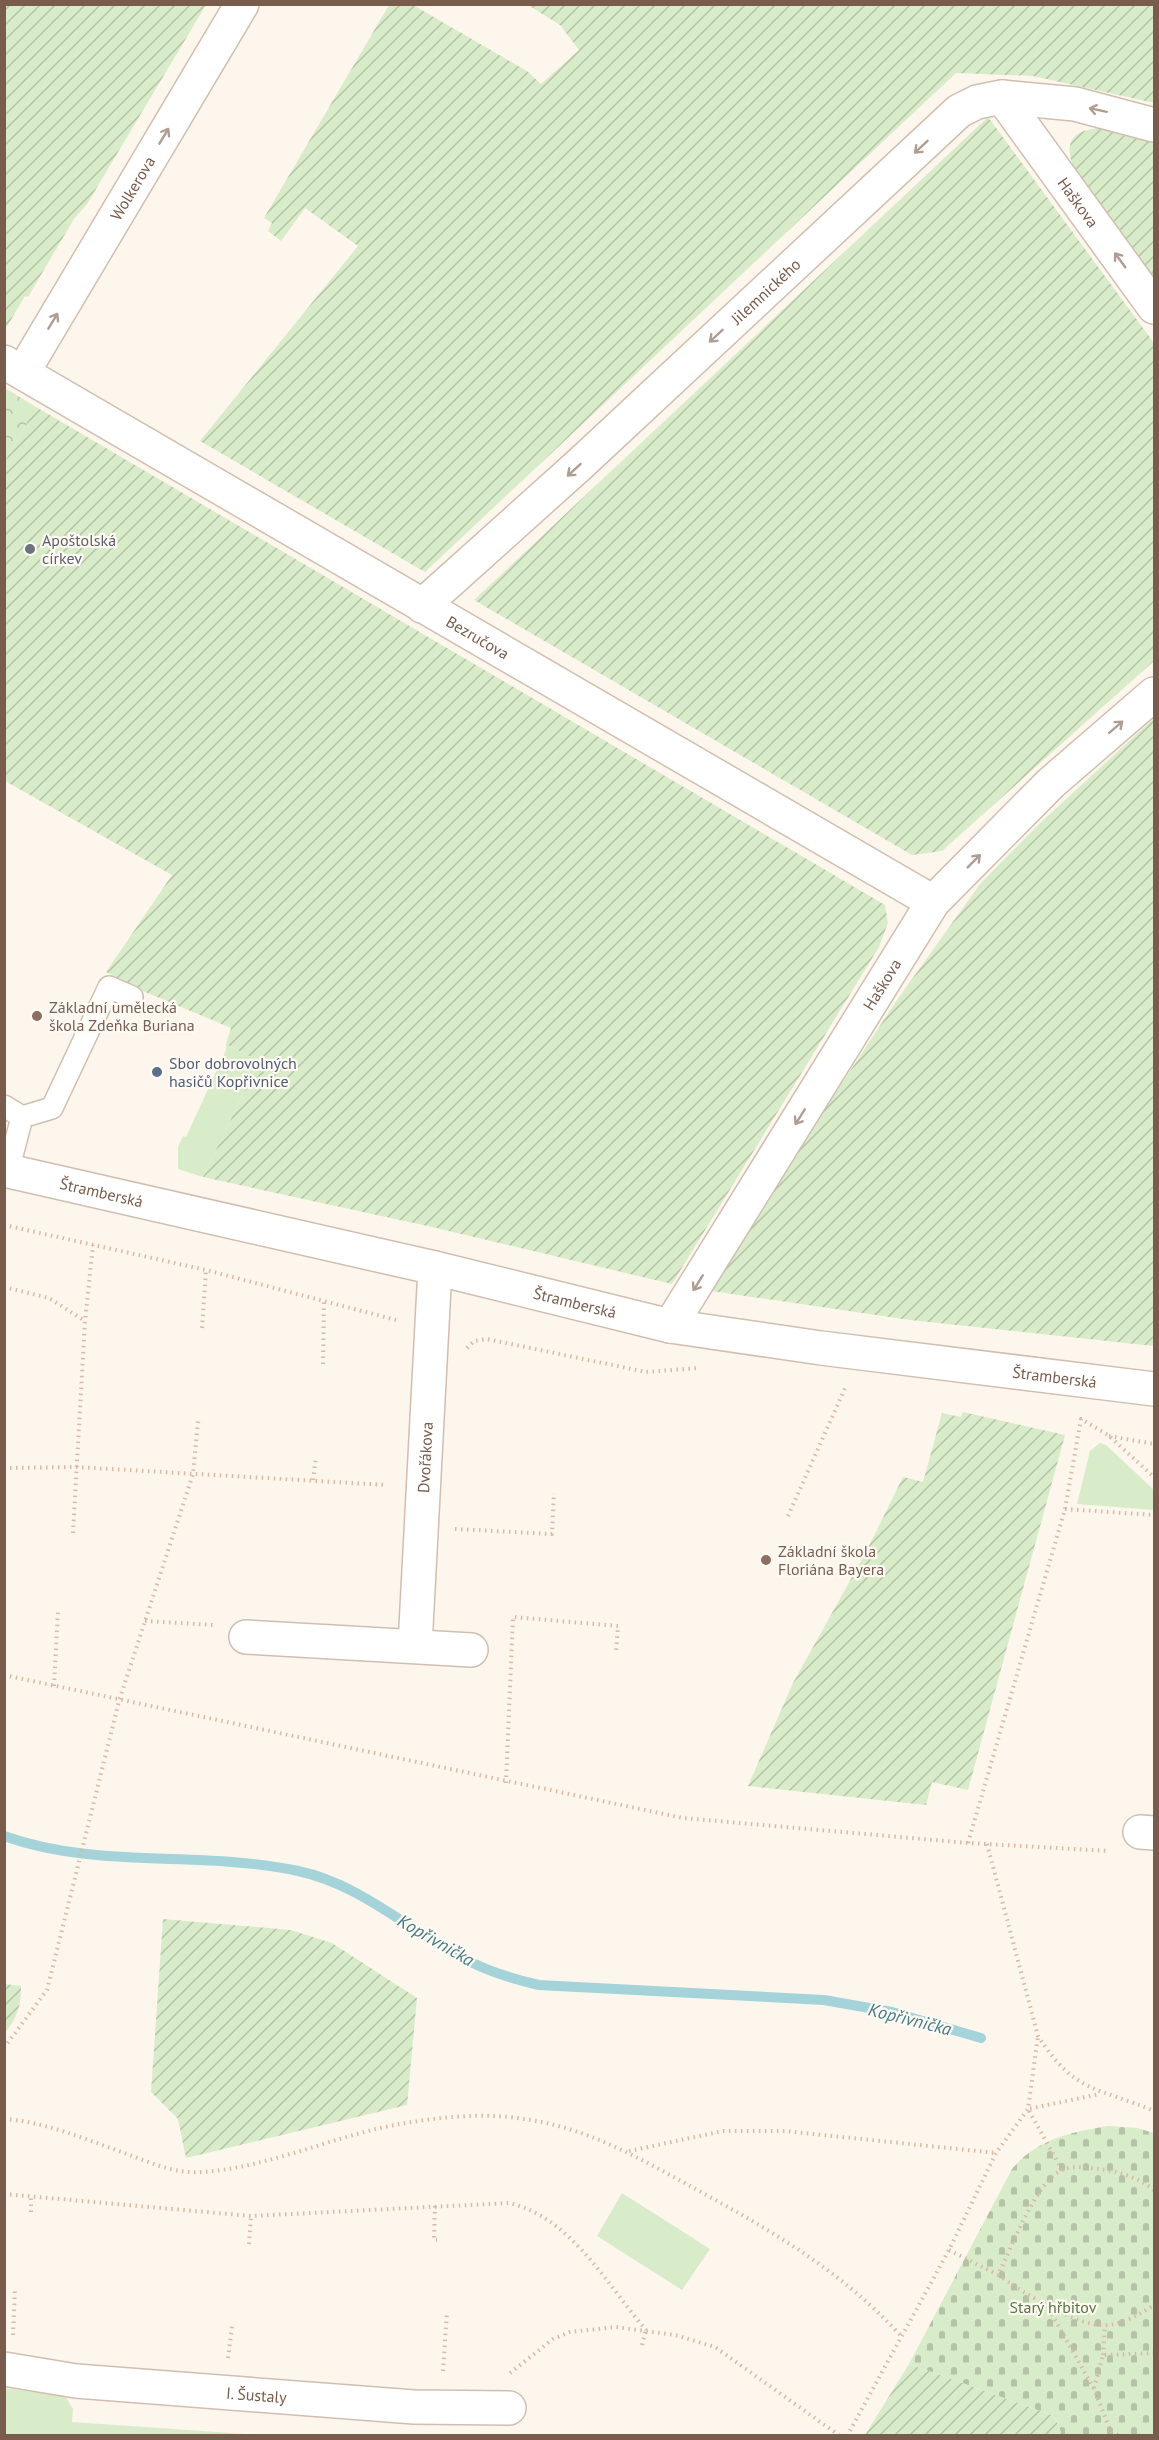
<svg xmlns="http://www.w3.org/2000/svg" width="1159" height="2440" viewBox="0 0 1159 2440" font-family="'PT Sans',sans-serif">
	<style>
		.grass { fill: #d8ecc9 }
		.cemetery { fill: url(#cemetery-stones) }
		.park { fill: url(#park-crowns) }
		.garden { fill: url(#garden-furrows) }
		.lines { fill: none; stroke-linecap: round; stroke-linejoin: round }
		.stream { stroke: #a5d3da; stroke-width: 10 }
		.lane-casing { stroke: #d1beb0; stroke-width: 24 }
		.street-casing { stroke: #d1beb0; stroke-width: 36 }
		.path { stroke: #d9b8a5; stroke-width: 4; stroke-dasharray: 1.5 4.5; stroke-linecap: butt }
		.lane { stroke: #fff; stroke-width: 21 }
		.street { stroke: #fff; stroke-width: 33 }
		.oneway { stroke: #af9d94 }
		.worship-dot { fill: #6b7280; stroke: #fffaf3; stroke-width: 2 }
		.education-dot { fill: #8d6e63; stroke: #fffaf3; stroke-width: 2 }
		.service-dot { fill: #5c6f8a; stroke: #fffaf3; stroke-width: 2 }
		.labels { text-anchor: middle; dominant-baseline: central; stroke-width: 4.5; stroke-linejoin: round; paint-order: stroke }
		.street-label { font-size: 16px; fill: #7a5c4d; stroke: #fffaf3 }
		.worship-label { font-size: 16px; fill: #5b616d; stroke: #fffaf3; text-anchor: start }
		.education-label { font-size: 16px; fill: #785e54; stroke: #fffaf3; text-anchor: start }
		.service-label { font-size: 16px; fill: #4e5e75; stroke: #fffaf3; text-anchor: start }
		.park-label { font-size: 16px; fill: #537a41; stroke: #fffaf3 }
		.water-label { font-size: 18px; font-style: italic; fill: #437c86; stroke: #fffaf3 }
	</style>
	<defs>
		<pattern id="cemetery-stones" width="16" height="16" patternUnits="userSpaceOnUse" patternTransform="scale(1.5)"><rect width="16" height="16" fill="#d8ecc9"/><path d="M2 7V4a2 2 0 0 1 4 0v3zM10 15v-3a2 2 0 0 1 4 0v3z" fill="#b4c2a5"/></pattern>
		<pattern id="park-crowns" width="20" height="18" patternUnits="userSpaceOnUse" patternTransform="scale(1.5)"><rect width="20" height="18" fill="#d8ecc9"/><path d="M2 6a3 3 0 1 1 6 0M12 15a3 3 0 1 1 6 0" fill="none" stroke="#b4c2a5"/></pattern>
		<pattern id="garden-furrows" width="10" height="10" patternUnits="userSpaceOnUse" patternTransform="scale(1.5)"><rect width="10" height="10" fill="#d8ecc9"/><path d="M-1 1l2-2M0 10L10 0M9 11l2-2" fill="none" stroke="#b4c2a5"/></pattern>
	</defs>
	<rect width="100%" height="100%" fill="#fdf6ec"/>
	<g class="grass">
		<polygon points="226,1044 259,1061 203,1177 178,1169 178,1147 183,1136 186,1137 226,1050"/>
		<polygon points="1100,1443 1106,1445 1154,1490 1154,1510 1077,1504 1090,1451"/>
		<polygon points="622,2193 710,2249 682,2290 597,2236"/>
		<polygon points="4,2388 65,2396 73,2409 72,2422 260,2435 5,2435"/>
	</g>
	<path class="cemetery" d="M1108,2126L1137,2128L1154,2133V2435H1062L1054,2416L909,2364L1012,2169C1037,2139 1071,2132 1108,2126Z"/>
	<polygon class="park" points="5,388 36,407 5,461"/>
	<g class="garden">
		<polygon points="5,4 206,5 87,204 74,219 28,297 25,296 6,328"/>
		<polygon points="389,5 413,5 527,71 541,84 579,50 560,25 528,5 1154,5 1154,103 1033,76 956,73 425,572 200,441 358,246 305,208 281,241 268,231 272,223 264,218"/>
		<polygon points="988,117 1154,343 1154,661 942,851 912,855 474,600"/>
		<path d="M1098,128L1154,143V279L1073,166C1064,141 1073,131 1098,128Z"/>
		<polygon points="36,407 885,905 888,923 879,947 672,1284 432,1227 203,1177 259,1061 226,1044 231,1028 143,991 106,972 172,875 5,781 5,461"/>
		<polygon points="1154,718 1154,1346 910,1320 705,1290 897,1000 980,884 1039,824"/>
		<polygon points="963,1412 1065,1435 968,1790 932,1782 926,1805 748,1786 793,1683 866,1552 903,1477 923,1482 942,1413 961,1417"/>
		<polygon points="163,1919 291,1930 332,1943 417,1998 407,2105 186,2158 178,2119 151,2092"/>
		<path d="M5,1984L21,1986C21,2006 17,2018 5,2033Z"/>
		<polygon points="909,2364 1054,2416 1062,2435 865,2435"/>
	</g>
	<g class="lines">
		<path class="stream" d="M4,1836C99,1870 202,1850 298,1871C365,1885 414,1936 475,1964C496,1974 517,1980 539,1985L824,2000L892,2012L981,2038"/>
		<defs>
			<g id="lane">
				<polyline points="4,1106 22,1117"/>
				<polyline points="8,1171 22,1117 52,1108 109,987 132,997"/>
			</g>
			<g id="street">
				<path id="s1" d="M1002,97L1154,307"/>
				<path id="s2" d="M4,362L933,902"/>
				<path id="s3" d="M23,372L242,4"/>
				<path id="s4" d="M422,606L579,465L959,111L977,102L1002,97L1075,104L1154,125"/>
				<path id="s5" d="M4,1170L435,1268L670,1326L821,1348L1154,1389"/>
				<path id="s6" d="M670,1326L933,902L1051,783L1154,694"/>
				<polyline points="246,1637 471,1650"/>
				<path id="s7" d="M415,1646L435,1268"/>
				<polyline points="1140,1832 1154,1833"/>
				<path id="s8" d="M4,2369L76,2381L414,2407L509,2408"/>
			</g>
		</defs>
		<use href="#lane" class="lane-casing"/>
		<use href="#street" class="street-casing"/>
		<g class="path">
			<polyline points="4,1225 206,1270 396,1320"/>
			<polyline points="4,1287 49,1298 85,1321"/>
			<polyline points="202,1328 206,1270"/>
			<polyline points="467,1348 474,1341 487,1339 646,1372 699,1368"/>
			<polyline points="323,1364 324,1300"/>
			<polyline points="1109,1436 1154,1444"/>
			<polyline points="4,1468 76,1467 387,1485"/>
			<polyline points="313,1480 316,1457"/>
			<polyline points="1065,1509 1154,1515"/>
			<polyline points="788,1516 846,1386"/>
			<polyline points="455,1529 552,1534 554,1493"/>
			<polyline points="73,1533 85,1321 93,1245"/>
			<polyline points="145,1621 213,1625"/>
			<polyline points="4,1675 683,1818 968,1843 1109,1851"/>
			<polyline points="54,1686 58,1611"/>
			<polyline points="506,1783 513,1617 618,1626 616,1652"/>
			<polyline points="968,1843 1065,1509 1081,1419 1108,1435 1154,1477"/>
			<path d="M987,1844L1038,2036C1075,2094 1098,2087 1154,2111"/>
			<polyline points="4,2048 47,1990 119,1701 193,1474 198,1421"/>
			<path d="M4,2119C47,2122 87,2140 127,2154C151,2163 176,2174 202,2172C274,2167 341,2132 412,2122C450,2116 487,2113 524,2119C585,2127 639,2158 692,2187C770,2230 841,2270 902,2337"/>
			<polyline points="629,2151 723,2131 785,2131 996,2153"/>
			<polyline points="1062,2170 1028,2109 1100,2094"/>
			<path d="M1154,2190C1139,2178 1118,2171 1099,2169C1088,2168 1072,2165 1062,2170C1036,2181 1011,2249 998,2275C1023,2292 1077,2328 1108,2325C1125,2323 1140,2314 1154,2305"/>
			<path d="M4,2194L251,2216L509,2203C571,2217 607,2285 646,2330"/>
			<polyline points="435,2206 434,2240 437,2240"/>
			<polyline points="31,2212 31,2195"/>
			<polyline points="249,2244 251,2216"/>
			<polyline points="949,2250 998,2275"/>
			<polyline points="1049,2309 1094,2389 1111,2432 1120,2436"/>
			<polyline points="13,2335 15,2288"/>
			<polyline points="642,2345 646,2330"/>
			<polyline points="1103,2355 1105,2325"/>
			<polyline points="228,2358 232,2326"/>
			<polyline points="443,2371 447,2312"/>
			<polyline points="510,2373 553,2339 570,2332 616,2327 675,2335 715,2347 840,2436"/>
			<polyline points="1094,2388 1103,2355 1154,2353"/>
			<polyline points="847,2436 949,2250 996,2153 1028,2109 1038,2036"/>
		</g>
		<use href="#lane" class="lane"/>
		<use href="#street" class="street"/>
	</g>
	<defs><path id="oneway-shaft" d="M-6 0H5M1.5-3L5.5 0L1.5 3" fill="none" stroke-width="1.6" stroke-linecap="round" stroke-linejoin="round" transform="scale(1.5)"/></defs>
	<g class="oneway">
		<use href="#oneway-shaft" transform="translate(1098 110) rotate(-168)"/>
		<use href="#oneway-shaft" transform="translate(164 136) rotate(-59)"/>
		<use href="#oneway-shaft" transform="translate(921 147) rotate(137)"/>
		<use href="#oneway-shaft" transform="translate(1120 260) rotate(-126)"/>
		<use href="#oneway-shaft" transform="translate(53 321) rotate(-59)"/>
		<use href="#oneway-shaft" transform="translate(716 336) rotate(137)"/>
		<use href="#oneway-shaft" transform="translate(574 470) rotate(138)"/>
		<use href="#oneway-shaft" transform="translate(1116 727) rotate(-41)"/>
		<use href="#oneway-shaft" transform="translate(974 861) rotate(-45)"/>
		<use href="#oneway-shaft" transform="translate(800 1117) rotate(122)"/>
		<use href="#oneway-shaft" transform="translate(698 1283) rotate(122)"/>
	</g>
	<circle class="worship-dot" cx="30" cy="549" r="6"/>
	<g class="education-dot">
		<circle cx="37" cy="1016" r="6"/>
		<circle cx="766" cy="1560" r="6"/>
	</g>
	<circle class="service-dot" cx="157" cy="1072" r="6"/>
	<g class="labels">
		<g class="street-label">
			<text stroke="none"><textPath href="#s3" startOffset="214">Wolkerova</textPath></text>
			<text stroke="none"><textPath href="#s1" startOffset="130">Haškova</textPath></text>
			<text stroke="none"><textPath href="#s4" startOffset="466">Jilemnického</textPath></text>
			<text stroke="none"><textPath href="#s2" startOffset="548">Bezručova</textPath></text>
			<text stroke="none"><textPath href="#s6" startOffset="402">Haškova</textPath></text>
			<text stroke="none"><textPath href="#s5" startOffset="100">Štramberská</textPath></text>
			<text stroke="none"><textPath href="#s5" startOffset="586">Štramberská</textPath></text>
			<text stroke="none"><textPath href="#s5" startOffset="1072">Štramberská</textPath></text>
			<text stroke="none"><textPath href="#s7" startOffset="189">Dvořákova</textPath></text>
			<text stroke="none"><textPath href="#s8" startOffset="254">I. Šustaly</textPath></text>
		</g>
		<g class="worship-label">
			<text x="42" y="540">Apoštolská<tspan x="42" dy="18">církev</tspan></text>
		</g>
		<g class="education-label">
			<text x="49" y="1007">Základní umělecká<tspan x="49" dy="18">škola Zdeňka Buriana</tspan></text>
			<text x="778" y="1551">Základní škola<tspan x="778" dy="18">Floriána Bayera</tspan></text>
		</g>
		<g class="service-label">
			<text x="169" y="1063">Sbor dobrovolných<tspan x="169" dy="18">hasičů Kopřivnice</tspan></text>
		</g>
		<g class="park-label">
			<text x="1053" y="2307">Starý hřbitov</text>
		</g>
		<g class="water-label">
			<text transform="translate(436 1940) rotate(30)">Kopřivnička</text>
			<text transform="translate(910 2019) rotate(14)">Kopřivnička</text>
		</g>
	</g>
	<rect width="1159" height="2440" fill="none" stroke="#7a5c4d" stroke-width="12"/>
</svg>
